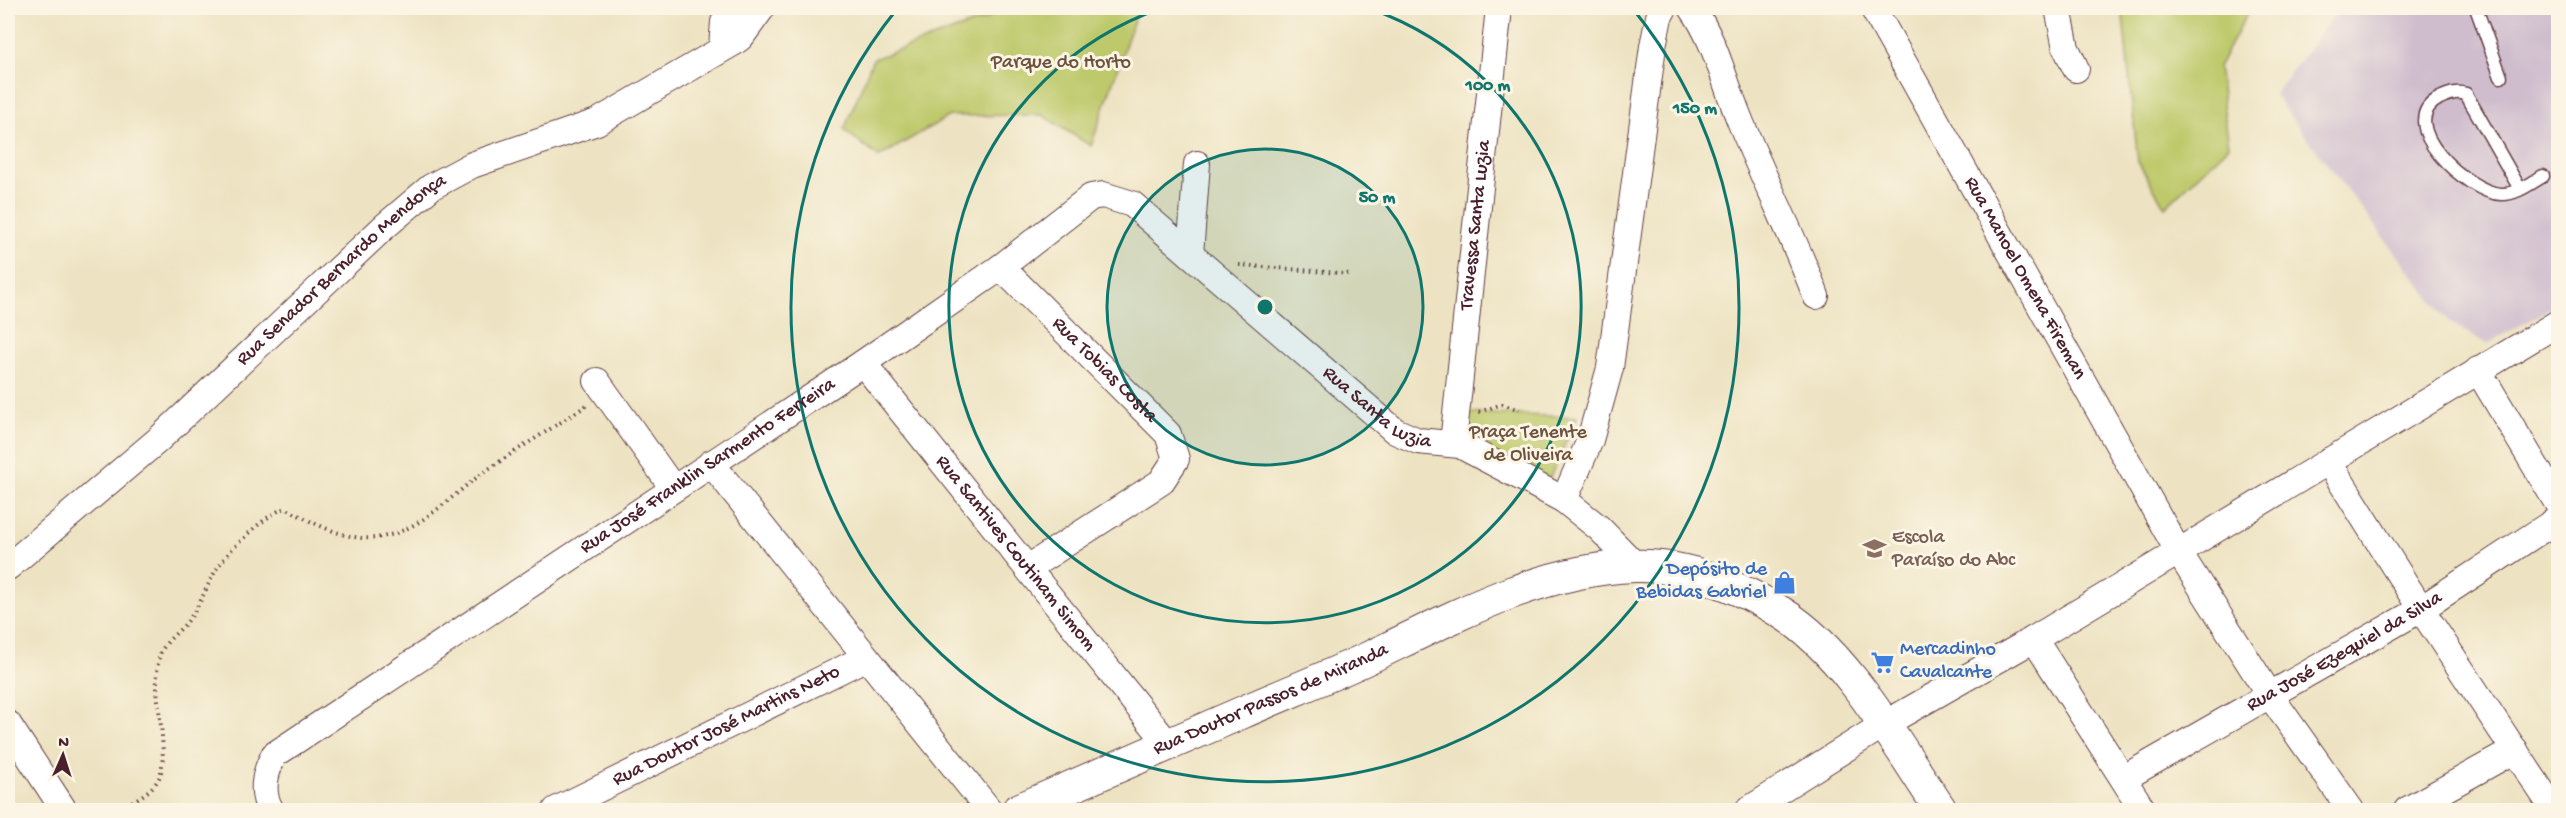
<svg xmlns="http://www.w3.org/2000/svg" width="2566" height="818" viewBox="0 0 2566 818" font-family="'Gochi Hand',sans-serif">
	<style>
		.industrial { fill: #cfbdce }
		.green { fill: #bdc96b; stroke: #84744b; stroke-width: 1.5 }
		.lines { fill: none; stroke-linecap: round; stroke-linejoin: round }
		.service-casing { stroke: #623c42; stroke-width: 15 }
		.minor-casing { stroke: #623c42; stroke-width: 28 }
		.tertiary-casing { stroke: #623c42; stroke-width: 34 }
		.path { stroke: #623c42; stroke-width: 4; stroke-dasharray: 1.5 4.5; stroke-linecap: butt }
		.service { stroke: #fff; stroke-width: 12 }
		.minor { stroke: #fff; stroke-width: 26 }
		.tertiary { stroke: #fff; stroke-width: 32 }
		.ring { fill: none; stroke: #0f766e; stroke-width: 3 }
		.labels { text-anchor: middle; dominant-baseline: central; stroke-width: 6; stroke-linejoin: round; paint-order: stroke }
		.park-label { font-size: 20px; fill: #6c523e; stroke: #fcf5e5 }
		.street-label { font-size: 20px; fill: #4a1f2b; stroke: #fcf5e5 }
		.education-label { font-size: 20px; fill: #785e54; stroke: #fcf5e5; text-anchor: start }
		.shop-label { font-size: 20px; fill: #366cbe; stroke: #fcf5e5; text-anchor: end }
		.centre { fill: #0f766e; stroke: #fcf5e5; stroke-width: 3 }
		.ring-label { font-size: 18px; text-anchor: middle; font-weight: bold; fill: #0f766e; stroke: #fcf5e5; stroke-width: 6; stroke-linejoin: round; paint-order: stroke }
	</style>
	<rect width="100%" height="100%" fill="#fcf5e5"/>
	<filter id="ink" filterUnits="userSpaceOnUse"><feTurbulence type="fractalNoise" baseFrequency=".0167" numOctaves="2"/><feDisplacementMap in="SourceGraphic" scale="12" xChannelSelector="R" yChannelSelector="G"/><feConvolveMatrix kernelMatrix="1 2 1 2 8 2 1 2 1" color-interpolation-filters="sRGB"/></filter>
	<filter id="wash" filterUnits="userSpaceOnUse"><feTurbulence type="fractalNoise" baseFrequency=".008" numOctaves="4" result="noise"/><feDisplacementMap in="SourceGraphic" scale="24" xChannelSelector="R" yChannelSelector="G"/><feGaussianBlur stdDeviation="1.35" result="paint"/><feColorMatrix in="noise" values="0 0 0 0 0 0 0 0 0 0 0 0 0 0 0 0 0 1.4 0 .05"/><feComposite in="paint" operator="in"/></filter>
	<g filter="url(#wash)">
		<rect width="100%" height="100%" fill="#ede3c2"/>
		<polygon class="industrial" points="2339,8 2558,8 2558,304 2487,344 2448,321 2274,95"/>
		<g class="green">
			<polygon points="996,8 1138,8 1091,146 1042,115 949,116 879,157 844,130 873,59 988,18"/>
			<polygon points="2122,8 2250,8 2218,67 2229,146 2165,207 2138,162"/>
			<polygon points="1461,413 1577,417 1546,486 1455,434"/>
		</g>
	</g>
	<g filter="url(#ink)">
		<g class="lines">
			<defs>
				<g id="service">
					<polyline points="2476,8 2501,77"/>
					<path d="M2520,189L2466,94C2456,91 2449,94 2440,98C2391,123 2468,193 2501,194C2516,195 2531,183 2543,176"/>
				</g>
				<g id="minor">
					<path d="M1692,8C1715,40 1724,81 1739,118C1763,178 1793,235 1816,296"/>
					<path id="s1" d="M1873,8L2178,551L2269,694L2351,810"/>
					<polyline points="2058,8 2066,48 2076,69"/>
					<polyline points="722,47 724,22 733,8"/>
					<polyline points="1190,254 1197,164"/>
					<path id="s2" d="M1001,267L1168,434L1176,459L1161,482L1028,568"/>
					<path id="s3" d="M863,363L1168,744"/>
					<polyline points="2478,370 2558,504"/>
					<polyline points="597,381 673,488"/>
					<path id="s4" d="M1453,443L1499,8"/>
					<polyline points="2328,461 2421,609 2554,810"/>
					<polyline points="711,463 989,810"/>
					<polyline points="1564,500 1590,440 1610,368 1653,46 1659,17 1664,8"/>
					<path id="s5" d="M8,567L158,440L384,227L431,187L472,165L597,122L733,43L741,37L762,8"/>
					<polyline points="2034,639 2143,810"/>
					<polyline points="8,724 64,810"/>
					<path id="s6" d="M2124,778L2421,609L2558,519"/>
					<path id="s7" d="M271,810C260,793 265,772 274,755L863,363L1001,267L1091,197L1103,195L1132,204L1395,431L1418,441L1460,445L1564,500L1599,528L1636,566"/>
					<path id="s8" d="M556,810L865,658"/>
					<polyline points="1748,810 1883,725 2034,639 2558,323"/>
					<polyline points="2407,810 2515,750"/>
				</g>
				<g id="tertiary">
					<path id="s9" d="M1018,810C1092,778 1166,745 1241,713C1284,694 1328,677 1370,657C1453,617 1541,569 1635,566C1686,564 1740,587 1782,613C1848,654 1898,747 1941,810"/>
				</g>
			</defs>
			<use href="#service" class="service-casing"/>
			<use href="#minor" class="minor-casing"/>
			<use href="#tertiary" class="tertiary-casing"/>
			<g class="path">
				<polyline points="1239,265 1351,274"/>
				<polyline points="1479,412 1502,404 1519,410"/>
				<path d="M116,810C131,802 157,791 161,772C168,735 151,695 159,658C162,643 178,633 187,622C200,606 206,587 216,570C223,556 273,506 287,509C311,522 346,541 374,538C418,534 449,497 483,473C517,449 553,428 587,405"/>
			</g>
			<use href="#service" class="service"/>
			<use href="#minor" class="minor"/>
			<use href="#tertiary" class="tertiary"/>
		</g>
	</g>
	<circle cx="1265" cy="307" r="158" fill="#0f766e" fill-opacity=".12"/>
	<g class="ring">
		<circle cx="1265" cy="307" r="158"/>
		<path d="M1368 8A316 316 0 1 1 1162 8"/>
		<path d="M1633 9A474 474 0 1 1 897 9"/>
	</g>
	<defs>
		<symbol id="school-bare" viewBox="-9 -9 18 18"><path d="M0-5L7-2L0 1L-7-2ZM-4 1L0 2.5L4 1V4Q0 6-4 4Z" fill="#8d6e63" stroke="#fcf5e5" stroke-width="2.5" paint-order="stroke"/></symbol>
		<symbol id="shop-bare" viewBox="-9 -9 18 18"><path d="M-5-2.5h2.3a2.7 3.5 0 0 1 5.4 0H5L5.5 6h-11ZM-1.5-2.5h3a1.5 2.3 0 0 0-3 0Z" fill="#3f7fe0" stroke="#fcf5e5" stroke-width="2.5" paint-order="stroke"/></symbol>
		<symbol id="supermarket-bare" viewBox="-9 -9 18 18"><path d="M-6-5.5h2.5l.6 2H6L4.5 2H-2.5L-4.4-4H-6ZM-1.5 3.2a1.3 1.3 0 1 0 .1 0ZM3 3.2a1.3 1.3 0 1 0 .1 0Z" fill="#3f7fe0" stroke="#fcf5e5" stroke-width="2.5" paint-order="stroke"/></symbol>
	</defs>
	<g fill-rule="evenodd">
		<use href="#school-bare" x="1858" y="532" width="33" height="33"/>
		<use href="#shop-bare" x="1768" y="566" width="33" height="33"/>
		<use href="#supermarket-bare" x="1866" y="646" width="33" height="33"/>
	</g>
	<g class="labels">
		<g class="park-label">
			<text x="1061" y="63">Parque do Horto</text>
			<text x="1528" y="433">Praça Tenente<tspan x="1528" dy="23">de Oliveira</tspan></text>
		</g>
		<g class="street-label">
			<text stroke="none"><textPath href="#s4" startOffset="219">Travessa Santa Luzia</textPath></text>
			<text stroke="none"><textPath href="#s5" startOffset="447">Rua Senador Bernardo Mendonça</textPath></text>
			<text stroke="none"><textPath href="#s1" startOffset="310">Rua Manoel Omena Fireman</textPath></text>
			<text stroke="none"><textPath href="#s2" startOffset="146">Rua Tobias Costa</textPath></text>
			<text stroke="none"><textPath href="#s7" startOffset="1410">Rua Santa Luzia</textPath></text>
			<text stroke="none"><textPath href="#s7" startOffset="579">Rua José Franklin Sarmento Ferreira</textPath></text>
			<text stroke="none"><textPath href="#s3" startOffset="244">Rua Santives Coutinam Simom</textPath></text>
			<text stroke="none"><textPath href="#s6" startOffset="254">Rua José Ezequiel da Silva</textPath></text>
			<text stroke="none"><textPath href="#s9" startOffset="276">Rua Doutor Passos de Miranda</textPath></text>
			<text stroke="none"><textPath href="#s8" startOffset="190">Rua Doutor José Martins Neto</textPath></text>
		</g>
		<g class="education-label">
			<text x="1892" y="538">Escola<tspan x="1892" dy="23">Paraíso do Abc</tspan></text>
		</g>
		<g class="shop-label">
			<text x="1767" y="570">Depósito de<tspan x="1767" dy="23">Bebidas Gabriel</tspan></text>
			<text x="1900" y="650" text-anchor="start">Mercadinho<tspan x="1900" dy="23">Cavalcante</tspan></text>
		</g>
	</g>
	<circle cx="1265" cy="307" r="9" class="centre"/>
	<g class="ring-label">
		<text x="1488" y="90">100 m</text>
		<text x="1695" y="113">150 m</text>
		<text x="1377" y="202">50 m</text>
	</g>
	<rect width="2566" height="818" fill="none" stroke="#fcf5e5" stroke-width="30"/>
	<g transform="translate(63 755) rotate(3)" stroke="#fcf5e5" stroke-width="4.5" paint-order="stroke">
	<path d="M0-4.5L10 22L0 15L-10 22Z" fill="#4a1f2b"/>
	<text y="-9" font-size="16" font-weight="bold" text-anchor="middle" fill="#4a1f2b">N</text>
	</g>
</svg>
